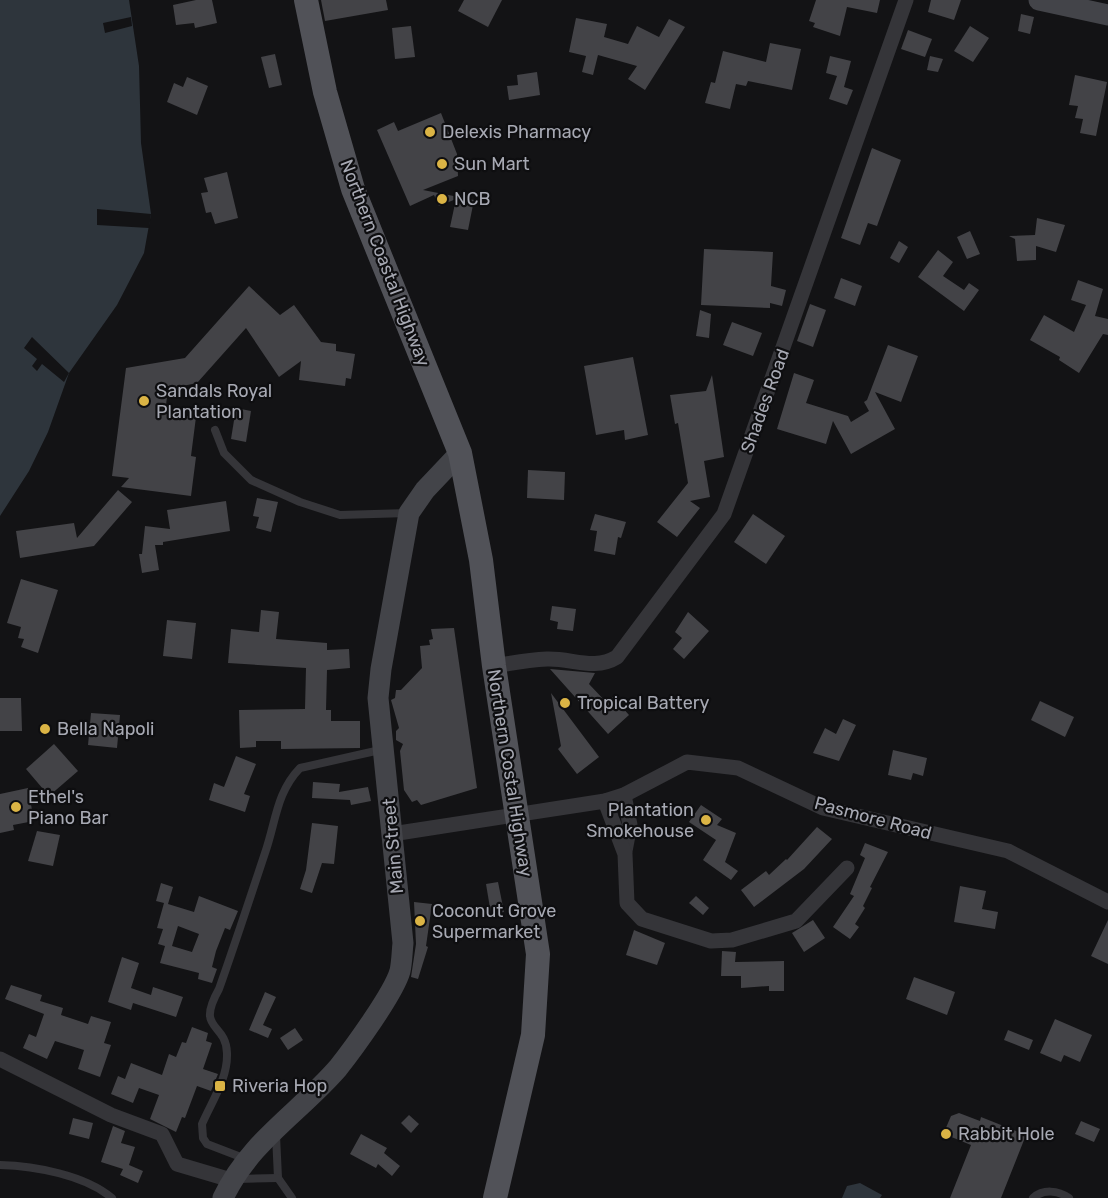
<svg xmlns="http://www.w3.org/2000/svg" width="1108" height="1198" viewBox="0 0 1108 1198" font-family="Rubik,sans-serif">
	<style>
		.water { fill: #2e353c }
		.pier { fill: #131315 }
		.building { fill: #434347; fill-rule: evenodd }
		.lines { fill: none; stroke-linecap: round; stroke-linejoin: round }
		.lane { stroke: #353539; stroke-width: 8 }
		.street { stroke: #353539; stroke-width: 15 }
		.secondary { stroke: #434449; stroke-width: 21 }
		.primary { stroke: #515258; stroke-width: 24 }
		.poi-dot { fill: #dbb445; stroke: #0e0e10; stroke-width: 2 }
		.labels { text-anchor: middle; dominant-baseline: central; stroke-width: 4.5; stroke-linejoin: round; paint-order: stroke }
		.poi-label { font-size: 18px; fill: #a7a9b3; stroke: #0e0e10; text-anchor: start }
		.street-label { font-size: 18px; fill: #a7a9b3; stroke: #0e0e10 }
	</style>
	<rect width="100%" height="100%" fill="#131315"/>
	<g class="water">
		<polygon points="0,0 129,0 139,66 141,143 151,214 144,253 117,305 69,373 48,432 29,471 0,516"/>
		<polygon points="860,1183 882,1195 880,1198 842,1198 847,1186"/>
	</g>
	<g class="pier">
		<polygon points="131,17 132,26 105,33 103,23"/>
		<polygon points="97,209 151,214 149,228 97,225"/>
		<polygon points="32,337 69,373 64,382 42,364 37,371 32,366 37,359 24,348"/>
	</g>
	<g class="building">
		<polygon points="196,0 212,0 217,23 195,28 194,23 176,25 173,5"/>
		<polygon points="321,0 386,0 388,10 325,21"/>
		<polygon points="464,0 502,0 488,27 458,11"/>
		<polygon points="816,0 880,0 877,13 847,7 840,36 813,27 815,23 809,21"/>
		<polygon points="931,0 961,0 954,20 928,12"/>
		<polygon points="1021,14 1034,17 1030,34 1018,31"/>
		<polygon points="576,18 607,24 604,37 628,44 637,26 659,37 669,19 685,27 645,90 628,79 637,66 598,55 593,75 582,72 586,56 569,52"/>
		<polygon points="411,26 415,57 395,59 392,28"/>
		<polygon points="970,26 989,38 973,62 954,51"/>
		<polygon points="908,30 932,39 925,57 901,49"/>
		<polygon points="770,43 801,49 792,90 748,81 746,86 736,84 730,109 705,103 711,82 715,83 723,51 766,62"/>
		<polygon points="275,54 282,85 269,88 261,57"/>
		<polygon points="830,56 851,61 844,87 853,90 847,105 829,99 837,76 826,73"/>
		<polygon points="930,56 943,59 938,72 927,70"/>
		<polygon points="537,72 540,95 509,100 507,86 518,85 517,75"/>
		<polygon points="1075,75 1107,82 1096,136 1080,133 1083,119 1075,118 1078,106 1069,105"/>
		<polygon points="187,77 208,86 197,115 167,102 174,83 183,87"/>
		<polygon points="441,113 457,154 458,176 423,190 474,200 468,230 450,227 456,199 439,206 434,195 410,206 377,130 394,122 398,131"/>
		<polygon points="872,148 901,160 877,226 868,223 860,245 841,238"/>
		<polygon points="227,172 238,218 215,224 211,212 206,213 201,193 208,192 204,178"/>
		<polygon points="1037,218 1065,225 1056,252 1036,246 1036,260 1017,261 1015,239 1009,236 1035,235"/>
		<polygon points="970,231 980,254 967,259 957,237"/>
		<polygon points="899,241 908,247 899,263 890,258"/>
		<polygon points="704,249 773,252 771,286 786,290 782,306 770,303 770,308 701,305"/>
		<polygon points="938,250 953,262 943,276 964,290 969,283 979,290 964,311 918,277"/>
		<polygon points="841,278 862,286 855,306 834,298"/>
		<polygon points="1078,280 1103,289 1095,316 1108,319 1108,335 1103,334 1079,373 1059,360 1060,357 1030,340 1044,315 1074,332 1086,305 1071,300"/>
		<polygon points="249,286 280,315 294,305 321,342 336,344 336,351 355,354 351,379 346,378 345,386 299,380 301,361 279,377 246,328 197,383 168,389 165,413 196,417 191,456 196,457 191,496 121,487 129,478 112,476 126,368 185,358"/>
		<polygon points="810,304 826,310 813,347 797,341"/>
		<polygon points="700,310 711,314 709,338 696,336"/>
		<polygon points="732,322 762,333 753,356 723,345"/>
		<polygon points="888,345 918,356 901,402 875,392 895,429 851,454 833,421 826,444 777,429 794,373 814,380 806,403 848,416 851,422 869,411 864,402 867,400"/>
		<polygon points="633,357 648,435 625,440 624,430 596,435 584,366"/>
		<polygon points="712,375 724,457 704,461 710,497 690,501 700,508 677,537 657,522 688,483 678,423 675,424 670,395 706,391"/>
		<polygon points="236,408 251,411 246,442 231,439"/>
		<polygon points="528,470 565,472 564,500 527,498"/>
		<polygon points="118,490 132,502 94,546 20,558 16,531 74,523 77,538"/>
		<polygon points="257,498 278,502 271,532 256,528 259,517 253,516"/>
		<polygon points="226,501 230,531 163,542 163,545 155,545 159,570 142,573 139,554 142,554 145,526 170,529 167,510"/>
		<polygon points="595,514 626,522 621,538 618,537 615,555 594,551 597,531 590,530"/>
		<polygon points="753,514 785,536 766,564 734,542"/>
		<polygon points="21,579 58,590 38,653 21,647 24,639 18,638 21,627 7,623"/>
		<polygon points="552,606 576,609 573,631 557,629 558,622 550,620"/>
		<polygon points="261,610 279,612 276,639 327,643 327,650 349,649 350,668 327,670 326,710 331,710 331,721 360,721 360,748 281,749 281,741 256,741 256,747 240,748 239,710 305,709 306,668 228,663 231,629 259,632"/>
		<polygon points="688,612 709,631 684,659 673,649 682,638 675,632"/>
		<polygon points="167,620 196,623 192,659 163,656"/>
		<polygon points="454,628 477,788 421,805 417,800 412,802 404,790 400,751 403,744 396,740 396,731 399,728 391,700 395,698 396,690 401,690 422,668 420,646 430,645 429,640 433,639 431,629"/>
		<polygon points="550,669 595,673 589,684 607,703 613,697 629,715 608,734"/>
		<polygon points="551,693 599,757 577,774 558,749 561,746"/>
		<polygon points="0,698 21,698 22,731 0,731"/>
		<polygon points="1040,701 1074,717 1065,737 1031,720"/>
		<polygon points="91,713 120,715 117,748 88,745"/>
		<polygon points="843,719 856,725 839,761 813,753 825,728 836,734"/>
		<polygon points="54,744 78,771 49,796 26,769"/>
		<polygon points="893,750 927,758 923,776 913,773 911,780 888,775"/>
		<polygon points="236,756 256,764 244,794 250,796 245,812 209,800 214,783 224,787"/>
		<polygon points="313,782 340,784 339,792 368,787 371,801 351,805 350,800 312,798"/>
		<polygon points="28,788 34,821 13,825 14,830 0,833 0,794"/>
		<polygon points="701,805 722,819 717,825 736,833 725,862 738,871 731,880 703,860 716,840 689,822"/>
		<polygon points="312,823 338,826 334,864 322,863 312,893 300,889 306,870"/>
		<polygon points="817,827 832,839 804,869 754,907 741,890 766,871 769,875 786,859 787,860"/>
		<polygon points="37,831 60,835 53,866 28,861"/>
		<polygon points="865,843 888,852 870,887 872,888 863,906 865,908 855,924 859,927 850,939 833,927 854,896 850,894 865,858 860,855"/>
		<polygon points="498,882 504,912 491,914 486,884"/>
		<path d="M161,883L173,887L168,904L194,912L199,896L238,911L230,930L225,928L216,951L212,967L217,969L212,983L198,979L199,973L160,963L165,946L158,944L163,929L157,928L164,903L156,901ZM178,926L199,934L192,952L172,946Z"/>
		<polygon points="960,886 986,891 982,909 998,912 995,929 954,922"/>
		<polygon points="696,896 709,908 703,915 689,903"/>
		<polygon points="414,902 432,904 426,946 428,947 418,979 411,977 416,944"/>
		<polygon points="813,920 825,938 804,952 792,933"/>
		<polygon points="1108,920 1108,964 1091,956"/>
		<polygon points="634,930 665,943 657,965 626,955"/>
		<polygon points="722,951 736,952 735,962 784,961 784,991 769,991 769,986 741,988 741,976 721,976"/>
		<polygon points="122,957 139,963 131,988 151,995 153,987 183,997 176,1017 133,1003 131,1010 108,1002"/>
		<polygon points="914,977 955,992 947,1015 906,999"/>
		<polygon points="11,985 42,995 40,1001 63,1008 61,1015 88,1024 91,1016 111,1022 104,1043 111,1045 100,1077 78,1069 84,1050 55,1041 47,1059 23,1048 29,1034 36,1037 44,1014 5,999"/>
		<polygon points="265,992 276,997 263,1025 272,1029 268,1038 249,1030"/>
		<polygon points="1055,1019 1092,1035 1080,1062 1064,1055 1061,1062 1040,1053"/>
		<polygon points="192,1027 208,1033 206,1041 212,1043 203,1069 218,1074 211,1091 197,1086 185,1118 182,1117 176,1132 150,1119 159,1095 139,1088 133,1103 111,1094 118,1076 125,1079 131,1063 162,1075 169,1054 176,1057 182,1042 186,1043"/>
		<polygon points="295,1028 303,1040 288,1050 280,1038"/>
		<polygon points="1008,1030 1033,1040 1029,1050 1004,1040"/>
		<polygon points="959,1113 980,1121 981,1117 1026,1135 1001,1198 950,1198 971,1145 949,1136 945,1130 951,1116"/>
		<polygon points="409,1115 419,1124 411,1133 401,1123"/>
		<polygon points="73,1118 93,1123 89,1139 69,1134"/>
		<polygon points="1081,1121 1100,1129 1094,1142 1075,1134"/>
		<polygon points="113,1126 125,1131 121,1143 135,1147 129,1165 143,1171 138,1183 120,1175 123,1169 101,1162"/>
		<polygon points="361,1134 387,1148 384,1153 400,1166 392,1176 378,1164 376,1168 350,1154"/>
	</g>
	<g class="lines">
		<g class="lane">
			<polyline points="215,430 224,453 251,480 300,502 340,515 408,513"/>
			<polyline points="276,1135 278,1178 292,1198"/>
			<path d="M246,1159L207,1144L203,1138L202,1124C212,1101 228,1078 227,1053C226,1021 195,1032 219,989C235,944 250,898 265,853C276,822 276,793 300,768L380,750"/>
			<path d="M0,1165C35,1166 85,1175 112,1198"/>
			<polyline points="238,1179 278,1178"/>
			<path d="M1033,1198C1043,1189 1058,1190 1069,1198"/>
		</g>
		<g class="street">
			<path d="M494,666C511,663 529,660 547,659C572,658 594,671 617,657L724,514L906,0"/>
			<polyline points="624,795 630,825 625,851"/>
			<polyline points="605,801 625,854 627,903 642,919 711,941 732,940 796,921 847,868"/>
			<polyline points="392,834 605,801 624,795 687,762 738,768 823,808 1008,851 1108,902"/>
			<polyline points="0,1059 111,1115 162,1134 177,1164 231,1180"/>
		</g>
		<g class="secondary">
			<polyline points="1039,0 1108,15"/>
			<path d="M223,1198C250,1141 299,1113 338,1068C353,1049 394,993 400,971C402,962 402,952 403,943L378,698L381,669L409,513L425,490L460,453"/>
		</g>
		<polyline class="primary" points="306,0 325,92 353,189 460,453 481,560 494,666 538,954 533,1035 495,1198"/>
	</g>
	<g class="poi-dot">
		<circle cx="430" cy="132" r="6"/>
		<circle cx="442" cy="164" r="6"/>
		<circle cx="442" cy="199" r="6"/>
		<circle cx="144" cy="401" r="6"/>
		<circle cx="565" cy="703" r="6"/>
		<circle cx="45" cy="729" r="6"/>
		<circle cx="16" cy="807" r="6"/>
		<circle cx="706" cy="820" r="6"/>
		<circle cx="420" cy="921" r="6"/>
		<rect x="214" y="1080" width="12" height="12" rx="3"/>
		<circle cx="946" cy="1134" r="6"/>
	</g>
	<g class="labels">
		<g class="poi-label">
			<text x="442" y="132">Delexis Pharmacy</text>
			<text x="454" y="164">Sun Mart</text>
			<text x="454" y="199">NCB</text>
			<text x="156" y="391">Sandals Royal<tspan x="156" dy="21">Plantation</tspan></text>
			<text x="577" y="703">Tropical Battery</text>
			<text x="57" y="729">Bella Napoli</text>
			<text x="28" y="797">Ethel's<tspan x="28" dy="21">Piano Bar</tspan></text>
			<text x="694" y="810" text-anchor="end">Plantation<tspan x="694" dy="21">Smokehouse</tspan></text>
			<text x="432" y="911">Coconut Grove<tspan x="432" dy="21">Supermarket</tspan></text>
			<text x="232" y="1086">Riveria Hop</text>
			<text x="958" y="1134">Rabbit Hole</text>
		</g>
		<g class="street-label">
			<text transform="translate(385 263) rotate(69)">Northern Coastal Highway</text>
			<text transform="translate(765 401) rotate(-70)">Shades Road</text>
			<text transform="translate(510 773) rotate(81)">Northern Costal Highway</text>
			<text transform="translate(873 818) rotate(15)">Pasmore Road</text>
			<text transform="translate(393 846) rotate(-95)">Main Street</text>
		</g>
	</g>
</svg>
